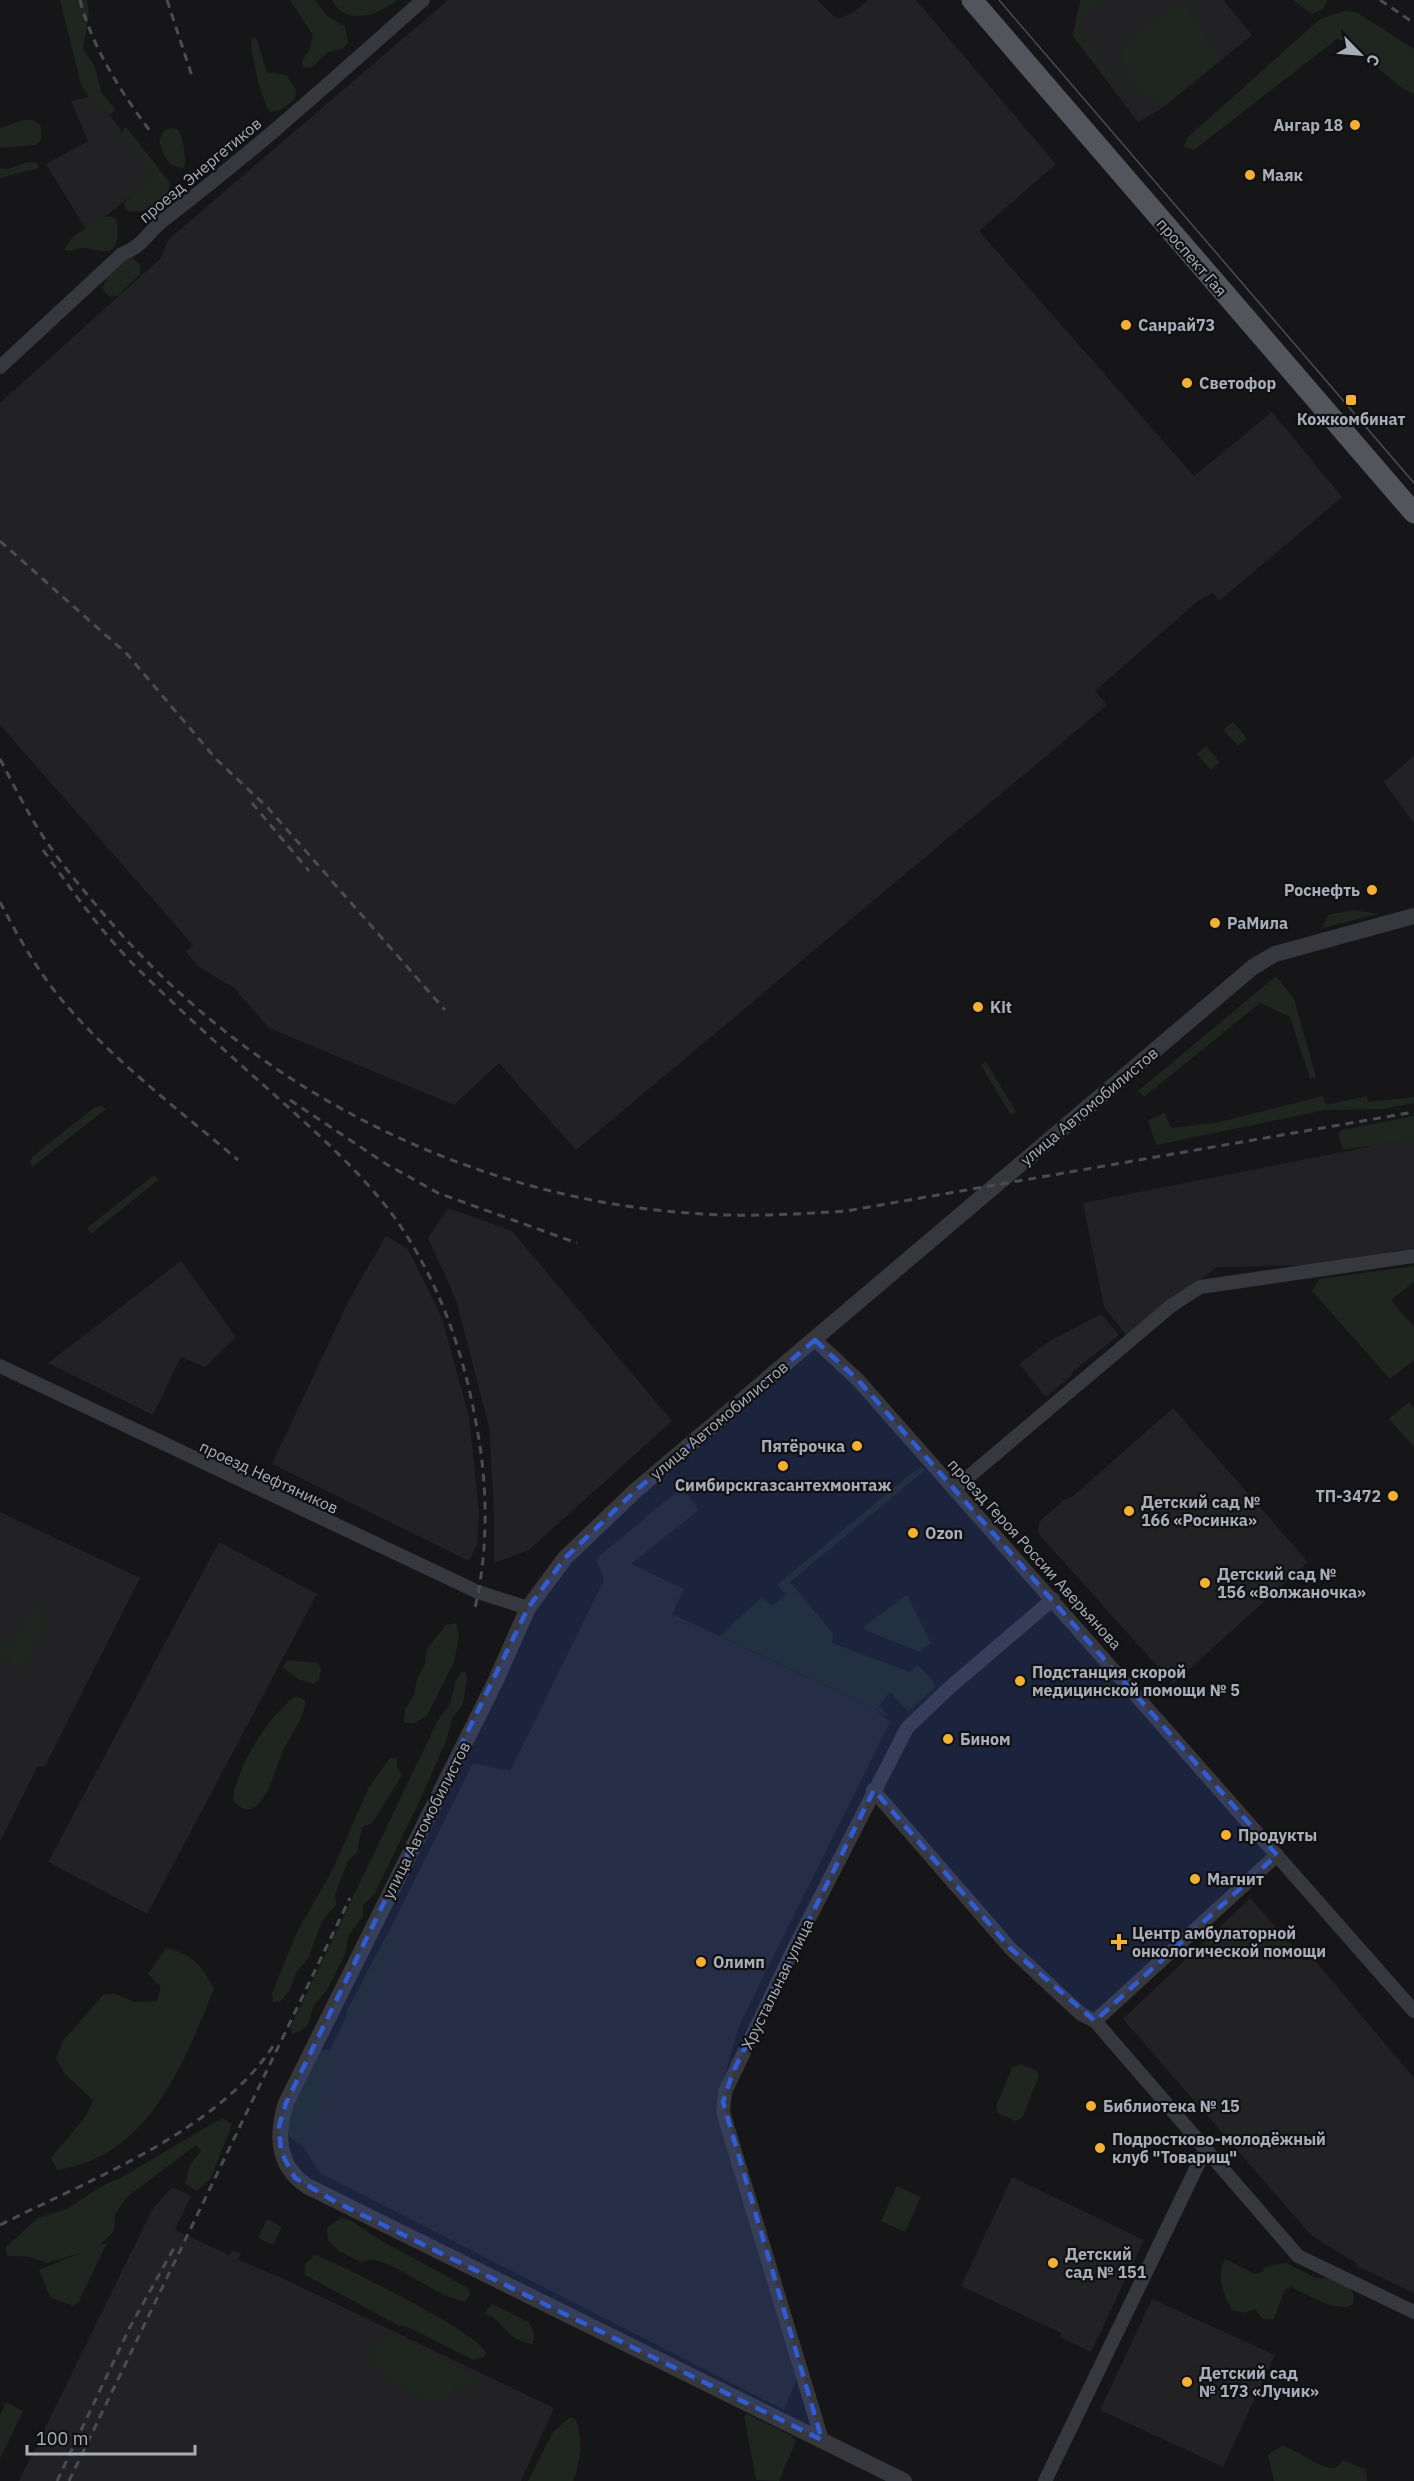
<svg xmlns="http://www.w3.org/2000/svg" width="1414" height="2481" viewBox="0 0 1414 2481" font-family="'IBM Plex Sans',sans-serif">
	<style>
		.built { fill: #222225 }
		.green { fill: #1e261f }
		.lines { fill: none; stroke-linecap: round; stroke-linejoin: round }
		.minor { stroke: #37383d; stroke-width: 14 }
		.tertiary { stroke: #37383d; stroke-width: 16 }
		.primary { stroke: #53555c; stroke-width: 21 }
		.tram { stroke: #4a4c52; stroke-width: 1.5 }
		.rail { stroke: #4a4c52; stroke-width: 3; stroke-dasharray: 8 6; stroke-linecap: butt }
		.marked { fill: #325cd3; fill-opacity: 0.2; stroke: #325cd3; stroke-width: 4.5; stroke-dasharray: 12 8; stroke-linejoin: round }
		.poi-dot { fill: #f2b134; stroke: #111113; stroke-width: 2 }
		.labels { text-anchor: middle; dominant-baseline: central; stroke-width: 4.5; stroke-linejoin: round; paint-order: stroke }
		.poi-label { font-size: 16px; font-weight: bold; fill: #a8adb8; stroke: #111113; text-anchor: start }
		.street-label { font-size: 16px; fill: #a8adb8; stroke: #111113 }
	</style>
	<rect width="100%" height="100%" fill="#161618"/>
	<g class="built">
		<polygon points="448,0 817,0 836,18 841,18 854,12 868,0 916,0 1056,164 979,231 1194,476 1272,412 1342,497 1219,601 1213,593 1198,601 1095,691 1107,705 576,1150 499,1063 454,1105 269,1028 234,988 199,967 186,952 193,945 0,725 0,403 161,258 168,240"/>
		<polygon points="1080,0 1223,0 1252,35 1161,109 1138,122 1073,36"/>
		<polygon points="95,96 156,176 87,231 46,164 88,141 71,101"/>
		<polygon points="1414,756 1414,823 1384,782"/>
		<polygon points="1414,1138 1414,1248 1309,1265 1217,1267 1127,1336 1104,1307 1083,1203"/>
		<polygon points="448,1208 512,1231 672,1421 529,1550 494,1563 494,1511 489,1427 456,1300 428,1238"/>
		<polygon points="386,1236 408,1249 442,1318 469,1417 479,1512 477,1544 469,1561 272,1464 350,1298"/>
		<polygon points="181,1261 236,1337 205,1367 181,1357 153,1415 48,1363"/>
		<polygon points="1101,1314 1119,1335 1072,1372 1073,1374 1046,1397 1019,1364 1048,1342"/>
		<polygon points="1173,1408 1308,1562 1173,1684 1038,1533 1039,1522 1064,1500 1073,1496"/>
		<polygon points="682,1487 699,1510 631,1564 684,1589 672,1614 874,1708 890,1722 739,2026 716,2106 797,2378 784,2410 320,2173 291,2128 473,1763 510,1771 604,1580 596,1559"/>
		<polygon points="0,1512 140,1578 45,1766 37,1767 0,1842"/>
		<polygon points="219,1542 317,1594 147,1914 48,1862"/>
		<polygon points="1250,1898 1306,1961 1311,1956 1414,2078 1414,2293 1357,2266 1356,2263 1311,2235 1123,2019"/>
		<polygon points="1012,2177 1144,2240 1091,2352 1060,2337 1061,2333 961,2286"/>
		<polygon points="172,2187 191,2196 175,2230 229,2255 232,2250 241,2254 238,2260 282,2278 554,2408 521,2481 19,2481 152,2210"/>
		<polygon points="1152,2299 1275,2355 1223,2467 1100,2410"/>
	</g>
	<g class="green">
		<path d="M60,0H87L89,14L83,49L94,65L102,93L115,109L112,114C99,114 86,95 81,84Z"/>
		<polygon points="290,0 315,0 327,16 345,26 348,43 342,49 328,52 311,68 303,67 302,60 309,51 313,35"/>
		<path d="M332,0H397C379,15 346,27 332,0Z"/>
		<polygon points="1081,0 1103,0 1082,18 1080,27 1137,113 1073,36"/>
		<polygon points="1293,0 1328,0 1323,9 1312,14"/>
		<polygon points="1177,3 1187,6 1221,59 1164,106 1157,98 1139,95 1123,67 1120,51 1126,43"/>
		<polygon points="1344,11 1356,12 1414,49 1414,94 1402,88 1345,41 1337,39 1194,150 1184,147 1187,138 1320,19"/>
		<path d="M252,37L256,38L267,72L286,75L296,90L295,99L281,110L271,112C263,107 248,46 252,37Z"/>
		<polygon points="23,120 33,120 41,126 41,141 35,145 0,148 0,128"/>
		<path d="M123,128H127L170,183C169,203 144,217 126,210L124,203L153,175L123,137Z"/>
		<path d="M171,128L178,129C183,136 187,161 184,168C168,169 162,153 159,140L165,130Z"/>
		<polygon points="28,162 37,163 39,168 0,178 0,168 8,169"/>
		<path d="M102,216L114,217C119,224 119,242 113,249C102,254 95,249 84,248C77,247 73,253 65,250C68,235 91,227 102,216Z"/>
		<path d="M132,258L140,265V274L118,296L110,297L102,289C107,275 117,263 132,258Z"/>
		<polygon points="1233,722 1247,738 1238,746 1223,730"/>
		<polygon points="1206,746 1220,762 1211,770 1197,754"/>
		<polygon points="1353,910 1378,914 1322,928 1328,915"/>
		<polygon points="1276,976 1294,999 1316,1077 1310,1079 1290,1017 1260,1003 1144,1097 1138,1091"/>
		<polygon points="986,1062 1016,1112 1011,1115 981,1065"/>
		<polygon points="1323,1096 1326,1105 1367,1096 1368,1102 1414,1097 1414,1103 1383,1109 1325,1110 1156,1145 1148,1120 1165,1113 1171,1128 1215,1123"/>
		<polygon points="101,1106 106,1109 32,1167 30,1162 33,1156 95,1107"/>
		<polygon points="1414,1116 1414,1140 1348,1149 1343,1149 1338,1134 1342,1130"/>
		<polygon points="154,1175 158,1180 91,1234 87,1228"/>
		<polygon points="1414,1266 1414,1282 1391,1300 1414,1327 1414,1360 1390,1379 1312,1291 1320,1279"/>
		<polygon points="1409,1402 1414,1408 1414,1447 1389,1419"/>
		<polygon points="922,1467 925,1470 790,1582 833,1633 832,1643 910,1672 918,1665 935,1683 934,1689 908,1711 890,1692 879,1706 888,1715 886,1717 874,1708 720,1636 762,1597 772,1606 786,1595 777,1585 909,1475"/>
		<polygon points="907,1595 931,1643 920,1652 865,1630 864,1626"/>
		<path d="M35,1606H40C43,1613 46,1618 44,1625C41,1638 29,1668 15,1670L6,1655L0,1656V1644L13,1646L20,1627Z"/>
		<polygon points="456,1623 459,1636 454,1662 427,1716 414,1723 404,1723 405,1709 414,1696 417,1678 425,1664 426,1650 446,1625"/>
		<polygon points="288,1660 318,1663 321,1668 319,1679 314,1684 298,1679 282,1667"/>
		<polygon points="462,1672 465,1672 467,1678 463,1704 453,1717 446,1741 420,1800 374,1895 363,1905 363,1916 348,1936 346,1952 327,1990 314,2005 308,2024 301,2031 292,2034 291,2026 438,1720 450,1704 456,1680"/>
		<path d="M296,1696L305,1700C306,1718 290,1735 283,1751C276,1767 260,1834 233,1800C236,1768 269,1714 296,1696Z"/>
		<polygon points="390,1758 397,1758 397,1768 402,1775 372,1823 362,1827 357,1853 348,1861 335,1895 336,1905 322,1921 309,1957 297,1971 289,1991 280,2002 273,2002 272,1993 297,1932 333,1869 369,1787"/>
		<polygon points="387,1934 393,1936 394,1945 357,2019 349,2022 345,2019 347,2011"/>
		<path d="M166,1948C194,1955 201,1965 214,1989C183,2064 149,2157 57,2170L51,2158L86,2116L93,2100L65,2074L56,2059L62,2042L103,1995L113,1993L134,2002L157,2001L161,1987L148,1974Z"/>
		<polygon points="327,2049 335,2060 322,2089 324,2108 304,2142 298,2144 289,2136 287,2117 320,2050"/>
		<polygon points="1021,2064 1037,2071 1039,2076 1022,2118 1015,2121 998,2113 996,2106 1012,2068"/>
		<polygon points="222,2118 232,2124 211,2178 197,2191 185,2183 190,2165 201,2151 196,2145 127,2197 115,2214 114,2231 100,2245 107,2243 78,2303 73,2306 50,2297 39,2270 83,2252 47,2263 30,2257 7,2256 6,2247 38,2218 67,2209 102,2186 122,2177"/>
		<polygon points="897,2186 921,2197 905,2232 881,2221"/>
		<polygon points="341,2218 350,2220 380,2240 468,2288 471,2293 465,2302 444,2295 392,2266 373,2259 361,2262 339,2251 328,2240 327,2228"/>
		<polygon points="267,2219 282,2227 273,2245 258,2238"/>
		<path d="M315,2255C340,2264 480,2333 486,2353L483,2357L473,2360L412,2329L398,2325L305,2275V2264Z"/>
		<path d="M1225,2259L1255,2274L1261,2273L1265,2267L1286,2263L1316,2278L1342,2279L1352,2288L1354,2301L1351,2306C1332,2311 1308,2295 1291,2287L1285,2289L1274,2319H1263L1255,2309L1244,2313L1232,2310C1223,2293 1216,2277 1225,2259Z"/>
		<path d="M492,2304L529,2322L534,2335L533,2344C528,2343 520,2341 515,2338C503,2331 499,2316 484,2314Z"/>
		<path d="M387,2334L405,2340L477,2377L478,2383L473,2387L454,2388L448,2399C421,2408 379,2378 370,2353L375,2341Z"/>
		<polygon points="6,2402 23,2411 0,2459 0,2415"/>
		<polygon points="747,2414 792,2436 796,2441 779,2481 756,2480 744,2416"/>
		<path d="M570,2417L576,2420C583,2441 581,2461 573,2481H528L553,2432Z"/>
		<path d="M1282,2446C1295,2449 1324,2470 1332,2468C1337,2468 1341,2463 1344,2460L1366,2470L1367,2481H1274L1268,2456L1271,2452Z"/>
	</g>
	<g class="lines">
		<g class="minor">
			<path d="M0,367L122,254C144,246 147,232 166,218C256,150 339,74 423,0"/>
			<polyline points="815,1340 858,1380 1414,2011"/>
			<polyline points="0,1366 478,1592 528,1608"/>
			<polyline points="954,1489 1171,1306 1200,1287 1414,1256"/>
			<polyline points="873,1790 1010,1948 1081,2014 1095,2021 1298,2256 1414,2312"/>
			<polyline points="1095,2021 1277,1855"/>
			<polyline points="822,2440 723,2112 725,2092 794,1948 907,1728 949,1688 1053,1599"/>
			<polyline points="1045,2481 1205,2150"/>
		</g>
		<path class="tertiary" d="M904,2481L307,2186C277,2166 276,2135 286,2103L496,1680L528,1608L565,1558L635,1491L1253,967L1275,954L1414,916"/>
		<polyline class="primary" points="972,0 1414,513"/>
		<polyline class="tram" points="999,0 1414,483"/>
		<g class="rail">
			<path d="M80,0C93,50 122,93 152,134"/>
			<polyline points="167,0 192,76"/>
			<polyline points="1380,0 1414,23"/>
			<polyline points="0,541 127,654 216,759 268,808 445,1010"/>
			<path d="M0,759C11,780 22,802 34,822C53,854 78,884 102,912C250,1089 472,1201 703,1214C751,1217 798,1214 846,1211L1414,1112"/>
			<polyline points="252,803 309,871"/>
			<path d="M43,850C73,892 104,936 141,972C182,1012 225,1051 268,1089C310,1127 354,1165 389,1210C435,1271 463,1348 476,1423C488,1484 489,1551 474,1612"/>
			<path d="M0,902C17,935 37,970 61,999C112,1060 178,1109 238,1160"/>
			<polyline points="290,1100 386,1164 438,1193 577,1243"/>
			<path d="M0,2225C89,2180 221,2130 275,2043"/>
			<polyline points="57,2481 130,2327 175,2246"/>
			<polyline points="69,2481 350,1898"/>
		</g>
	</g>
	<path class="marked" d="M815,1340L858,1380L1277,1855L1095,2021L1010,1948L874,1790L733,2072L723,2102L822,2440L334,2201L295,2178L281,2152L279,2126L286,2103L528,1608L565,1558L635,1491Z"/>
	<g class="poi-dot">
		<circle cx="1355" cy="125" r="6"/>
		<circle cx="1250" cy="175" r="6"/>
		<circle cx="1126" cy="325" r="6"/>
		<circle cx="1187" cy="383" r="6"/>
		<rect x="1345" y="394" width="12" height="12" rx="3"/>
		<circle cx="1372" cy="890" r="6"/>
		<circle cx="1215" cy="923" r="6"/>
		<circle cx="978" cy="1007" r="6"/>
		<circle cx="857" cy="1446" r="6"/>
		<circle cx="783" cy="1466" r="6"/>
		<circle cx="1393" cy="1496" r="6"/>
		<circle cx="1129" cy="1511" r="6"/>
		<circle cx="913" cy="1533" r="6"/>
		<circle cx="1205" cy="1583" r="6"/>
		<circle cx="1020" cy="1681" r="6"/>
		<circle cx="948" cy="1739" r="6"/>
		<circle cx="1226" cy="1835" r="6"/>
		<circle cx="1195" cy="1879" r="6"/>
		<path d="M1116 1933h6v6h6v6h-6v6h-6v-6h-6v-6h6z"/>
		<circle cx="701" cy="1962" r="6"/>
		<circle cx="1091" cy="2106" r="6"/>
		<circle cx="1100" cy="2148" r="6"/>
		<circle cx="1053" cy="2263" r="6"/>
		<circle cx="1187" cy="2382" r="6"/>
	</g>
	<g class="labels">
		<g class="poi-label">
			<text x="1343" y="125" text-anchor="end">Ангар 18</text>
			<text x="1262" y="175">Маяк</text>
			<text x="1138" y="325">Санрай73</text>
			<text x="1199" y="383">Светофор</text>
			<text x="1351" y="419" text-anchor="middle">Кожкомбинат</text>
			<text x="1360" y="890" text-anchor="end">Роснефть</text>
			<text x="1227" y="923">РаМила</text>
			<text x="990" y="1007">Kit</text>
			<text x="845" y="1446" text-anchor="end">Пятёрочка</text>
			<text x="783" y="1485" text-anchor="middle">Симбирскгазсантехмонтаж</text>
			<text x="1381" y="1496" text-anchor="end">ТП-3472</text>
			<text x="1141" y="1502">Детский сад №<tspan x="1141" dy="18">166 «Росинка»</tspan></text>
			<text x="925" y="1533">Ozon</text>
			<text x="1217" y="1574">Детский сад №<tspan x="1217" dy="18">156 «Волжаночка»</tspan></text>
			<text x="1032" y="1672">Подстанция скорой<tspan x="1032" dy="18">медицинской помощи № 5</tspan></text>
			<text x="960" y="1739">Бином</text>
			<text x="1238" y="1835">Продукты</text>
			<text x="1207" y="1879">Магнит</text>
			<text x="1132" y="1933">Центр амбулаторной<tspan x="1132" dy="18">онкологической помощи</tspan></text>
			<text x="713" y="1962">Олимп</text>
			<text x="1103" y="2106">Библиотека № 15</text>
			<text x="1112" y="2139">Подростково-молодёжный<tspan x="1112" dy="18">клуб "Товарищ"</tspan></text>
			<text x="1065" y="2254">Детский<tspan x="1065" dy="18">сад № 151</tspan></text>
			<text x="1199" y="2373">Детский сад<tspan x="1199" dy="18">№ 173 «Лучик»</tspan></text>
		</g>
		<g class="street-label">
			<text transform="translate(200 170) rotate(-40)">проезд Энергетиков</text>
			<text transform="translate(1192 257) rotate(49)">проспект Гая</text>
			<text transform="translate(1089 1106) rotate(-40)">улица Автомобилистов</text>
			<text transform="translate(719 1420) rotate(-40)">улица Автомобилистов</text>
			<text transform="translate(269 1477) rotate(25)">проезд Нефтяников</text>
			<text transform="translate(1035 1554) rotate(48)">проезд Героя России Аверьянова</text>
			<text transform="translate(426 1820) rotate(-63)">улица Автомобилистов</text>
			<text transform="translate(777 1984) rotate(-64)">Хрустальная улица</text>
		</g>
	</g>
	<g transform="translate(1360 54) rotate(115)" stroke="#111113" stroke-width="4.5" paint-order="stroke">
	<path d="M0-4.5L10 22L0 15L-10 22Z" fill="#a8adb8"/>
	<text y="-9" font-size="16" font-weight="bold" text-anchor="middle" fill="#a8adb8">С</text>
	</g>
	<path d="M27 2445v9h168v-9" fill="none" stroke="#a8adb8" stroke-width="3"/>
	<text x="36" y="2445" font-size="18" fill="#a8adb8" stroke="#111113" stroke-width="4.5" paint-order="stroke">100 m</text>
</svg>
